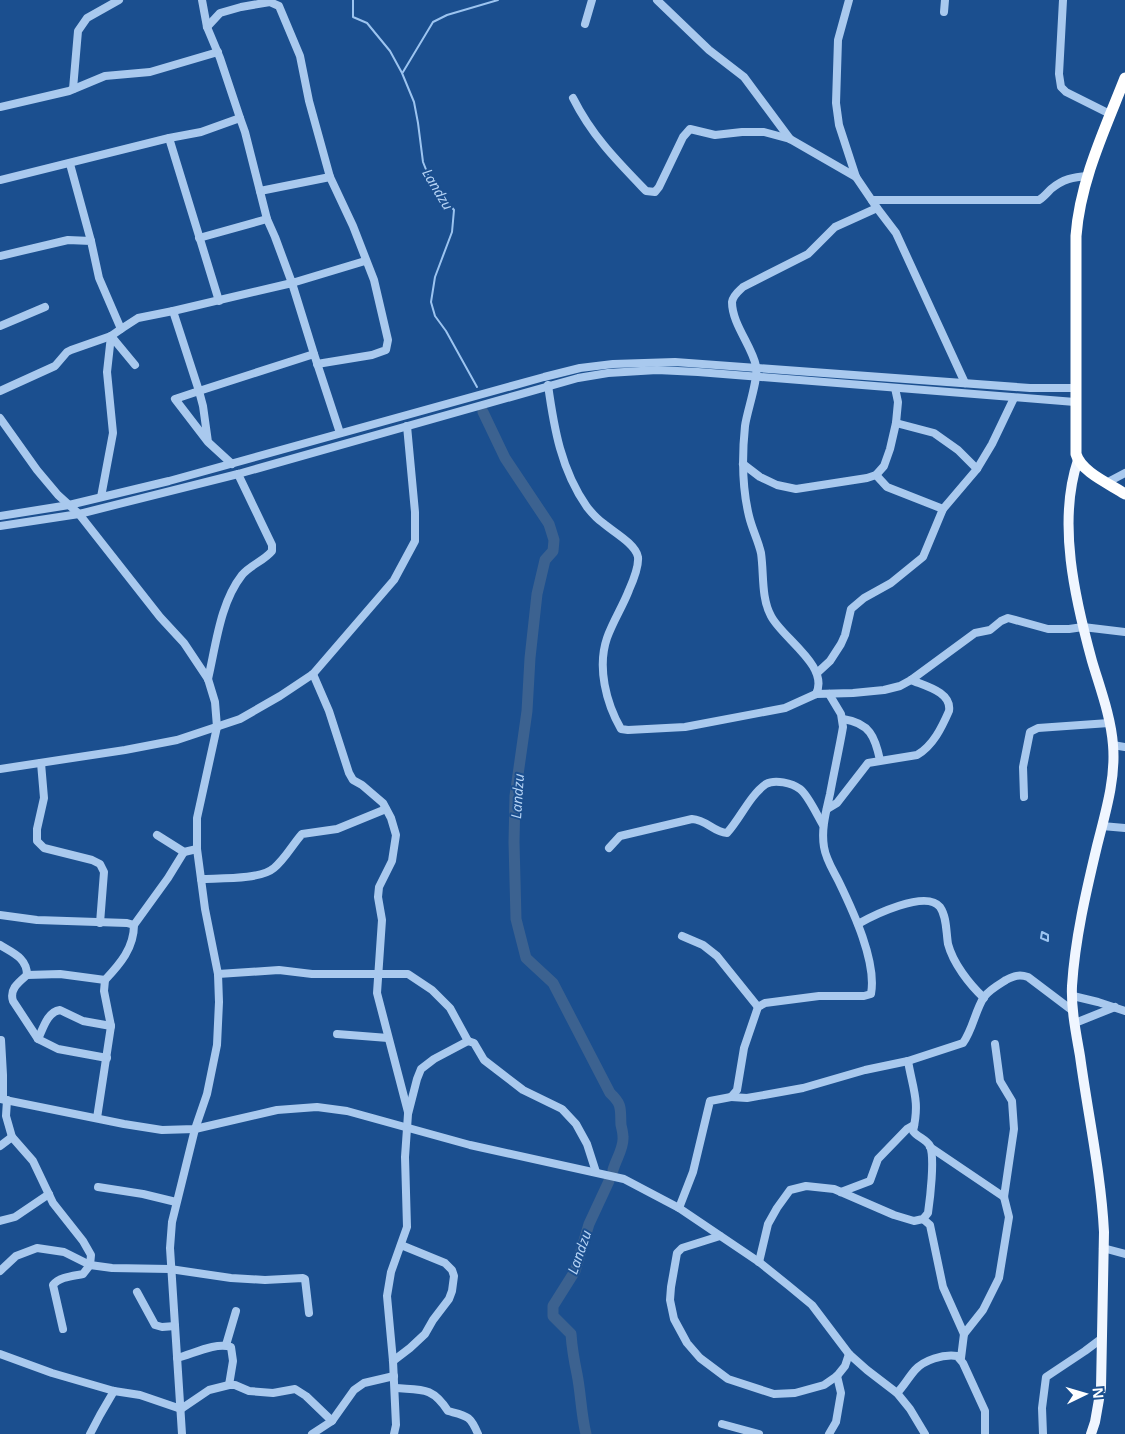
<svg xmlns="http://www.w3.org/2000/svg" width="1125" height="1434" viewBox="0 0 1125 1434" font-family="'Noto Sans',sans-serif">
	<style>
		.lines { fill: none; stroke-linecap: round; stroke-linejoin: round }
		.stream { stroke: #9cc4f0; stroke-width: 2 }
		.river { stroke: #3c6290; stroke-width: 11 }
		.minor { stroke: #a9c9ee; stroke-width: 8 }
		.major { stroke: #f0f6ff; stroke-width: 10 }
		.highway { stroke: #fff; stroke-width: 11 }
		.labels { text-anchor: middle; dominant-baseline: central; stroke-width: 4; stroke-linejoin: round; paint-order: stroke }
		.water-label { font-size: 14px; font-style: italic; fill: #b5d3f5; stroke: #1b4f8f }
	</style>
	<rect width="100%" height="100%" fill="#1b4f8f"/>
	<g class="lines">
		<g class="stream">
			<polyline points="353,0 353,17 367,23 390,51 402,73 414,102 418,123 423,162 431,182 454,210 452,232 435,277 431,302 435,316 446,331 477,387"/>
			<polyline points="403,72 433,22 447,15 498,0"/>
			<polygon points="1042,932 1048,935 1048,941 1041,938"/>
		</g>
		<g class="river">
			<path d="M483,412L505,458L549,524L554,540L553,551L545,560L537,594L530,658L527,711L515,796L514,842L516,919L526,958L553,983L610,1093C623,1105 620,1109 621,1125C622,1129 623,1133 623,1137C624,1148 616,1159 613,1170"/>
			<path d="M586,1434C581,1414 581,1394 577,1374C574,1360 572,1348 571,1334L553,1316V1306L575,1271L589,1224L609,1181"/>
		</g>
		<g class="minor">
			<polyline points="202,0 207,27 220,58 240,118"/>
			<polyline points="657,0 709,50 744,77 790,139"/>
			<polyline points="849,0 838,40 836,103 839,125 856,177 877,208 896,233 965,383"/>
			<polyline points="1063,0 1059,74 1061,87 1066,92 1110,114"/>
			<polyline points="944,12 945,0"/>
			<polyline points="585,24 592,0"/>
			<polyline points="207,27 220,13 241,7 270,2 279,6 300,56 309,101 330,177 353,226 374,280 388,340 386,350 372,355 317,364"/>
			<polyline points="73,89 78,31 87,18 119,0"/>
			<path d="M573,98C592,136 617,161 646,191L655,192L659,187L683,137L690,129L715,135L742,132H764L790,139L856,177"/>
			<polyline points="0,107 69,91 105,76 150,72 218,52"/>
			<polyline points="70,164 91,241"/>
			<polyline points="0,180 169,138"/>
			<polyline points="260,191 330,177"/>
			<path d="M872,200H1039C1044,197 1047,193 1051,189C1063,179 1073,177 1088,176"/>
			<polyline points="199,238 267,219"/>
			<polyline points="0,256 68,240 91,241 99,278 121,329 111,336 71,350 67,352 55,366 0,391"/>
			<polyline points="219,301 169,138 201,132 240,118 245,132 267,219 275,237 292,283 365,261"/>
			<polyline points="173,311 292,283 314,354"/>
			<polyline points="0,326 45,307"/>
			<polyline points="121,329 138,318 173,311 199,391 314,354 340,433"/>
			<polyline points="111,336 135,365"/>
			<path d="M548,385C554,428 561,470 587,507C591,512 597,519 603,523C612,531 636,544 638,557C639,567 633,581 629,590C623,606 613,621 607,638C597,667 606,703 621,729L628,730L685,727L785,708L816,694L853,693L884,690L900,686L911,680L975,633L990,630L1001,621L1008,618L1048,629H1069L1083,627L1125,632"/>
			<polyline points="0,418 37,470 58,495 79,514 160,617 184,643 208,679 215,702 217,727 197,818 197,849 205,909 218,974 219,1002 217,1045 207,1094 195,1129 172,1222 170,1248 182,1434"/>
			<polyline points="208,442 175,399 199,391 203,406 208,442 232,464"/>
			<polyline points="743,464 760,477 777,485 796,489 867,478 876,475 884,466 890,449 896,423 898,402 895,388"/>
			<polyline points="977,469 992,444 1014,398"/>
			<polyline points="876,475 887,487 943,509"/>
			<polyline points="1108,482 1125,473"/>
			<polyline points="101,497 113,433 107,372 111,336"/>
			<polyline points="0,516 69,505 169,481 544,377 580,368 613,364 675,362 1030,388 1075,388"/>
			<polyline points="0,526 79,514 238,474 578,378 608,373 657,370 698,372 1075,402"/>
			<polyline points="817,673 830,661 841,644 845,635 851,609 864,598 891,583 923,557 943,509 977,469 958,450 934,433 896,423"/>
			<polyline points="313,674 329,711 349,773 353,780 362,785 383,803 391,818 396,835 392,861 379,887 378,897 382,920 377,993 408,1112"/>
			<path d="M208,679C216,645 220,603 242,575C250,565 264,561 272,551V545L238,474"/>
			<path d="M816,694C830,666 782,638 771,616C761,598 764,573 761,553C758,540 752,529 749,516C742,487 742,455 745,426C747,411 759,378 756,366C752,346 732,324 732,302C733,295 739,291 743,287L808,254L835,227L877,208"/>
			<path d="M843,719C870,723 875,737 880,760"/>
			<polyline points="1113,745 1125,747"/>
			<polyline points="41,763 44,798 37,829 37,841 44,848 92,860 100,864 104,872 100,923"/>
			<polyline points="0,769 125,750 177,740 240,719 280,696 313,674 394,580 415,541 415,512 407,426"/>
			<polyline points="1024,797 1023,767 1030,732 1038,728 1109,723"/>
			<path d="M827,809L837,803L868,763L917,755C933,746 942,727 949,711C952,692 925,686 911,680"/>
			<polyline points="1102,826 1125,828"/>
			<polyline points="157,835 184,852 197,849"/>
			<path d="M609,848L620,836L692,819C707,820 713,832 727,833C740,819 750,795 766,784C775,779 792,783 800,789C808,795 817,815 823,825"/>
			<path d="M201,879C220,878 260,880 274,868C285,859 293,844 302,834L337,829L386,809"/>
			<polyline points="0,915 37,920 127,923 134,925"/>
			<path d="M858,924C872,916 926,889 940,907C947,917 946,932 948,944C953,963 969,984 984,998"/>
			<polyline points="682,936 703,945 717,956 758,1007"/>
			<path d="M0,945C13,953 27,958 27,975"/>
			<polyline points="218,974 279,970 312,974 408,974 432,990 450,1008 468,1041"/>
			<path d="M105,980L60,974L27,975C19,982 9,989 13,1001L38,1039L58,1049L107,1058"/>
			<polyline points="1073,996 1098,1002 1125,1011"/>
			<polyline points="1075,1023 1115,1007"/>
			<polyline points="337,1034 388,1038"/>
			<path d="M38,1039C43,1029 47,1012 60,1010L83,1021L111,1026"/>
			<polyline points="1,1040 3,1075 3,1099"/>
			<path d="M731,1097L747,1098L803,1088L865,1070L908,1061L963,1043C973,1029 975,1011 984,997C989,990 998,985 1006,980C1014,976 1019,974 1028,977L1073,1011"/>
			<polyline points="0,1099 124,1124 162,1130 195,1129 277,1110 317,1107 347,1111 470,1145 624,1179 679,1208 759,1262 789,1286 812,1305 849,1354 867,1370 897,1393 910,1409 925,1434"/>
			<path d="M7,1100L6,1116L12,1137L33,1161L53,1203L83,1241L91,1255L90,1265L83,1274C73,1276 59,1277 53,1285L63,1329"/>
			<path d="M97,1118L111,1026L104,991L105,980C120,964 134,948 134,925L168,878L184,852"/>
			<polyline points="0,1146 12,1137"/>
			<polyline points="930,1147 1004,1197"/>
			<polyline points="98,1187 143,1194 176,1202"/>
			<polyline points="841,1192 870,1181 878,1159 907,1129 914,1125"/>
			<path d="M679,1208L693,1172L710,1101L731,1097L737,1090L744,1048L758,1007L765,1003L819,996H864L871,994C877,962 853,911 839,882C833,870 826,860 824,847C821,829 826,812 830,794C834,772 839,750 843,727L841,714L829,694"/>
			<polyline points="923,1219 930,1225 943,1287 964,1334"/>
			<polyline points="0,1221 15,1217 49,1194"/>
			<polyline points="720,1236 682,1248 677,1253 671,1287 670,1300 674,1319 687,1343 700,1358 728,1379 774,1394 795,1393 824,1385 837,1376 845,1366 849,1354"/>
			<polyline points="1103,1248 1125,1254"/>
			<path d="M759,1262L768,1224L777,1208L790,1190L806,1186L834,1189L894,1215L914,1221L923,1219L928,1213C930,1199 935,1158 930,1146C926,1139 917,1137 913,1131C920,1101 913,1090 908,1061"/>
			<polyline points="0,1271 16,1256 37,1248 64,1252 90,1265 112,1268 170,1269 231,1278 265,1280 303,1278 305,1279 309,1313"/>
			<polyline points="137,1292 155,1325 162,1327 175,1326"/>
			<polyline points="226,1345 236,1311"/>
			<polyline points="0,1354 52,1373 114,1391 140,1395 181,1409 209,1390 229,1385 235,1385 249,1391 273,1393 295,1389 306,1396 332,1421"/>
			<path d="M177,1358C193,1354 215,1342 231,1347L233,1361L229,1385"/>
			<polyline points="961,1358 964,1334 983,1310 999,1278 1009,1217 1004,1197 1014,1129 1012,1101 1000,1081 995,1044"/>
			<polyline points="393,1361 410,1348 425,1334 433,1320 449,1299 452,1291 454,1276 452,1270 445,1263 401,1245"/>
			<path d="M395,1388C421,1390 432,1386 448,1411C467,1416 470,1415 478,1434"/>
			<path d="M897,1393C904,1386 908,1378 915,1370C924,1360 943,1354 957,1356L963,1363L985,1411V1434"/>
			<polyline points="722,1424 759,1434"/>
			<polyline points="90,1434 100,1415 114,1391"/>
			<polyline points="312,1434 332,1421 354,1390 364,1383 394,1376"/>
			<polyline points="394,1434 396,1425 393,1361 387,1296 391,1272 407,1227 405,1157 408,1114 417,1079 421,1069 434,1059 468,1041 474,1043 484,1060 523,1090 562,1109 576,1124 587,1144 596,1172"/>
			<polyline points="829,1434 836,1422 841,1393 837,1376"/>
			<polyline points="1043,1434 1042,1408 1046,1377 1085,1351 1101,1339"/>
		</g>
		<path class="major" d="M1078,460C1057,522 1075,599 1092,661C1100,688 1111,717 1113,745C1116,779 1105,814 1097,846C1086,892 1075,939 1072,986C1071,1009 1076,1033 1080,1056C1088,1115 1101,1173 1104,1232L1101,1388L1095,1422L1091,1434"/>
		<path class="highway" d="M1125,78C1105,129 1080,181 1076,236V454C1081,472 1110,484 1125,494"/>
	</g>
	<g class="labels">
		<g class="water-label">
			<text transform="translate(438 189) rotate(59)">Landzu</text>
			<text transform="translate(517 796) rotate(-86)">Landzu</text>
			<text transform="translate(579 1252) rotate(-71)">Landzu</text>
		</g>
	</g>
	<g transform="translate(1085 1394) rotate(85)" stroke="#1b4f8f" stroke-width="4" paint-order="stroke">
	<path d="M0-4L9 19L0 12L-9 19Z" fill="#ffffff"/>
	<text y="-8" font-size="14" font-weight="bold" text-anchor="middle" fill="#ffffff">N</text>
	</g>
</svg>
